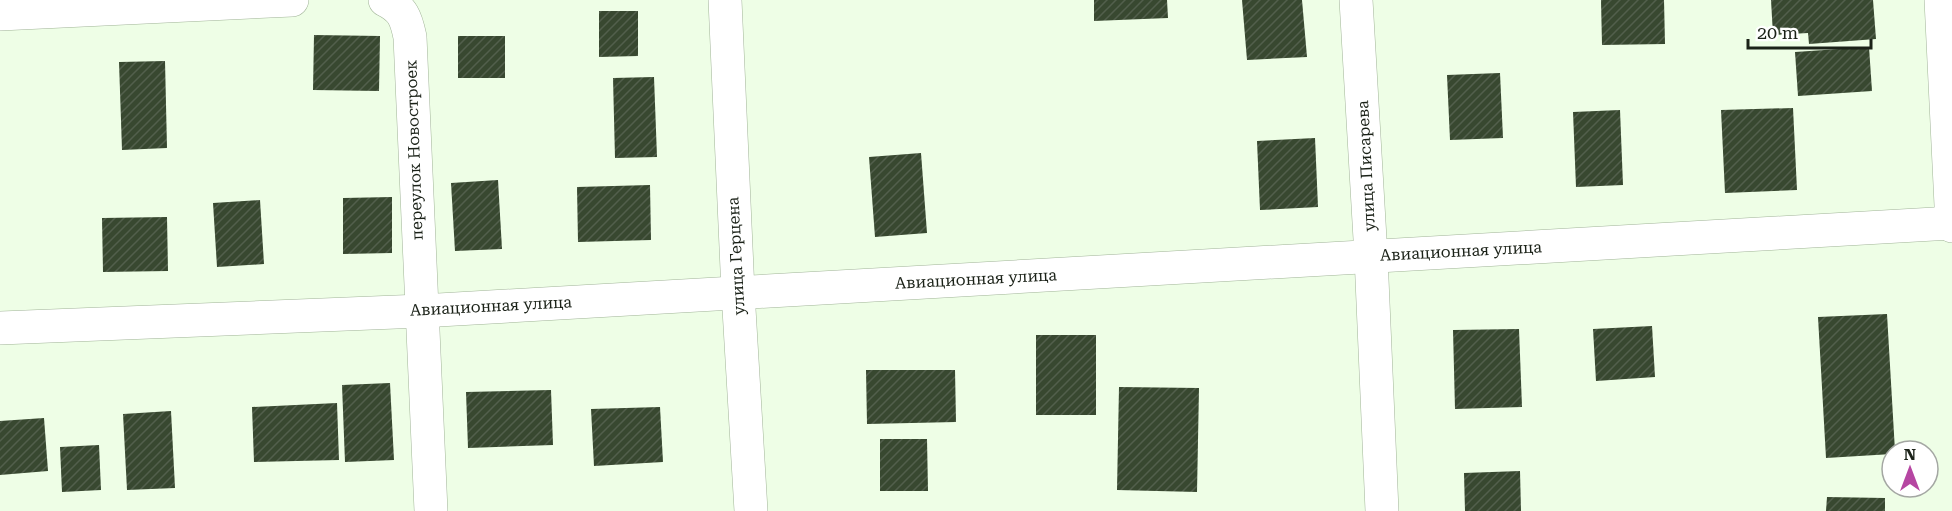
<svg xmlns="http://www.w3.org/2000/svg" width="1952" height="511" viewBox="0 0 1952 511" font-family="'Roboto Serif',serif">
	<style>
		.building { fill: url(#building-hatch) }
		.lines { fill: none; stroke-linecap: round; stroke-linejoin: round }
		.minor-casing { stroke: #a1b498; stroke-width: 34 }
		.minor { stroke: #fff; stroke-width: 33 }
		.labels { text-anchor: middle; dominant-baseline: central; stroke-width: 6; stroke-linejoin: round; paint-order: stroke }
		.street-label { font-size: 16px; fill: #1b2218; stroke: #fff }
	</style>
	<defs>
		<pattern id="building-hatch" width="6" height="6" patternUnits="userSpaceOnUse" patternTransform="scale(1.5)"><rect width="6" height="6" fill="#384830"/><path d="M-1 1l2-2M0 6l6-6M5 7l2-2" fill="none" stroke="#525f4c"/></pattern>
	</defs>
	<rect width="100%" height="100%" fill="#eefee6"/>
	<g class="building">
		<polygon points="1094,0 1167,0 1168,18 1094,21"/>
		<polygon points="1242,0 1302,0 1307,57 1247,60"/>
		<polygon points="1601,0 1664,0 1665,44 1602,45"/>
		<polygon points="1771,0 1873,0 1876,39 1809,44 1808,33 1773,35"/>
		<polygon points="599,11 638,11 638,56 599,57"/>
		<polygon points="314,35 380,36 379,91 313,90"/>
		<rect x="458" y="36" width="47" height="42"/>
		<polygon points="1869,47 1872,91 1798,96 1795,52"/>
		<polygon points="165,61 167,148 122,150 119,62"/>
		<polygon points="1500,73 1503,138 1450,140 1447,75"/>
		<polygon points="654,77 657,157 615,158 613,78"/>
		<polygon points="1793,108 1797,190 1725,193 1721,110"/>
		<polygon points="1620,110 1623,185 1576,187 1573,112"/>
		<polygon points="1315,138 1318,207 1260,210 1257,141"/>
		<polygon points="921,153 927,233 875,237 869,157"/>
		<polygon points="498,180 502,249 455,251 451,183"/>
		<polygon points="650,185 651,240 578,242 577,187"/>
		<polygon points="392,197 392,253 343,254 343,198"/>
		<polygon points="260,200 264,264 217,267 213,203"/>
		<polygon points="167,217 168,271 103,272 102,218"/>
		<polygon points="1887,314 1895,451 1892,451 1892,454 1826,458 1818,317"/>
		<polygon points="1652,326 1655,377 1596,381 1593,329"/>
		<polygon points="1519,329 1522,407 1455,409 1453,330"/>
		<rect x="1036" y="335" width="60" height="80"/>
		<polygon points="866,370 955,370 956,422 867,424"/>
		<polygon points="390,383 394,460 345,462 342,385"/>
		<polygon points="1119,387 1199,388 1197,492 1117,490"/>
		<polygon points="551,390 553,445 468,448 466,392"/>
		<polygon points="337,403 339,460 254,462 252,407"/>
		<polygon points="660,407 663,462 594,466 591,409"/>
		<polygon points="171,411 175,488 127,490 123,414"/>
		<polygon points="44,418 48,471 0,475 0,421"/>
		<polygon points="880,439 927,439 928,491 880,491"/>
		<polygon points="99,445 101,490 62,492 60,447"/>
		<polygon points="1520,471 1521,511 1465,511 1464,473"/>
		<polygon points="1827,497 1885,498 1885,511 1826,511"/>
	</g>
	<g class="lines">
		<defs>
			<g id="minor">
				<path d="M385,0C403,9 406,18 410,37L431,511"/>
				<polyline points="725,0 738,292 751,511"/>
				<polyline points="1356,0 1371,256 1382,511"/>
				<polyline points="1941,0 1952,226"/>
				<polyline points="0,14 292,0"/>
				<polyline points="0,328 421,311 1952,223"/>
			</g>
		</defs>
		<use href="#minor" class="minor-casing"/>
		<use href="#minor" class="minor"/>
	</g>
	<g class="labels">
		<g class="street-label">
			<text transform="translate(414 150) rotate(-92)">переулок Новостроек</text>
			<text transform="translate(1366 166) rotate(-93)">улица Писарева</text>
			<text transform="translate(1461 251) rotate(-3)">Авиационная улица</text>
			<text transform="translate(736 256) rotate(-93)">улица Герцена</text>
			<text transform="translate(976 279) rotate(-3)">Авиационная улица</text>
			<text transform="translate(491 306) rotate(-3)">Авиационная улица</text>
		</g>
	</g>
	<g transform="translate(1910 469)"><circle r="28" fill="#ffffff" stroke="#a4a7a3" stroke-width="1.5"/>
	<path d="M0-4.5L10 22L0 15L-10 22Z" fill="#b646a2"/>
	<text y="-9" font-size="16" font-weight="bold" text-anchor="middle" fill="#1b2218">N</text>
	</g>
	<path d="M1748 39v9h123v-9" fill="none" stroke="#1b2218" stroke-width="3"/>
	<text x="1757" y="39" font-size="18" fill="#1b2218" stroke="#ffffff" stroke-width="4.5" paint-order="stroke">20 m</text>
</svg>
